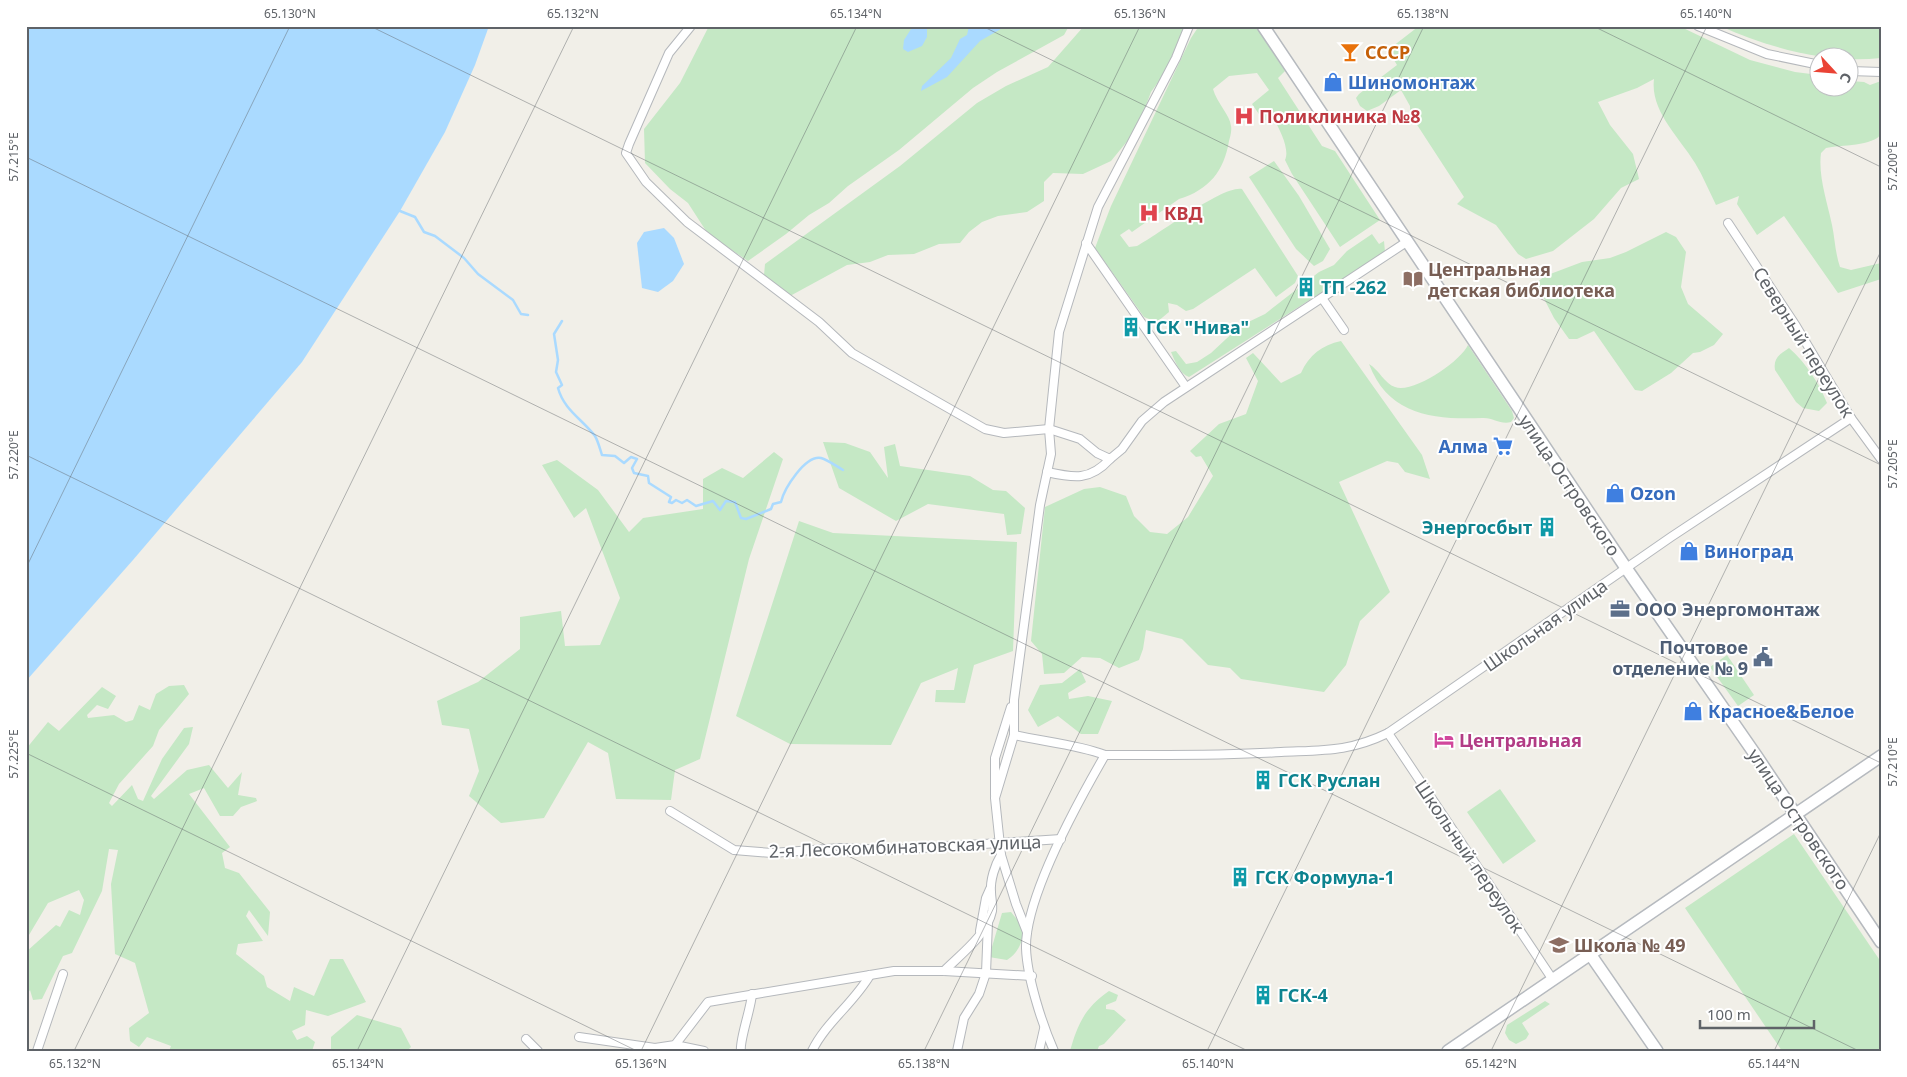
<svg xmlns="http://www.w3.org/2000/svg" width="1907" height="1077" viewBox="0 0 1907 1077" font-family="'Noto Sans',sans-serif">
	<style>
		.green { fill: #c5e8c5 }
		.water { fill: #aadaff }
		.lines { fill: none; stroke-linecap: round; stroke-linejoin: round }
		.stream { stroke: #aadaff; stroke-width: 2.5 }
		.street-casing { stroke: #b5b8bc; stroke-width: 10 }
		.secondary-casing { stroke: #b6babf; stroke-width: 14 }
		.street { stroke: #fff; stroke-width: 8 }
		.secondary { stroke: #fff; stroke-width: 11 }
		.ticks { fill: none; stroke: #5f6368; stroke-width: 1; stroke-opacity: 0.45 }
		.labels { text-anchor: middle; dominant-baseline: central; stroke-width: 4; stroke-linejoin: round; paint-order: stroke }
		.food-label { font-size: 18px; font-weight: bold; fill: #c56008; stroke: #fff; text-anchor: start }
		.shop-label { font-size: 18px; font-weight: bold; fill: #366cbe; stroke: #fff; text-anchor: start }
		.health-label { font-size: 18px; font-weight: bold; fill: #be3a42; stroke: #fff; text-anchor: start }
		.education-label { font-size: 18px; font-weight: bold; fill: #785e54; stroke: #fff; text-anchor: start }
		.culture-label { font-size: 18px; font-weight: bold; fill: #0d838f; stroke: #fff; text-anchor: start }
		.street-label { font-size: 18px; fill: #5f6368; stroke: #fff }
		.service-label { font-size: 18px; font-weight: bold; fill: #4e5e75; stroke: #fff; text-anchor: start }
		.hotel-label { font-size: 18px; font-weight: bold; fill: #b23c85; stroke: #fff; text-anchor: start }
		.neatline { fill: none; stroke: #5f6368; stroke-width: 2 }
		.ticks-label { font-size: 12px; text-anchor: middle; fill: #5f6368 }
	</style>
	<rect width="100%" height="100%" fill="#f1efe8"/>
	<g class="green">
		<polygon points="709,26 1069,26 1064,35 997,72 973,88 899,150 848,186 829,203 809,215 786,234 748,261 708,234 688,203 670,189 645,163 644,129 680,83"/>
		<polygon points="1084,26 1187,26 1164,74 1151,92 1142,116 1129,139 1111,161 1083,174 1053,173 1044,182 1044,201 1027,212 998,216 982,222 969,232 960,243 939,244 914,254 888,255 870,262 847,265 790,296 764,275 765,264 900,166 977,103 1006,86 1048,67"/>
		<path d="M1199,26H1257L1285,71L1278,78L1322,146L1335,151L1380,220L1340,247L1292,174L1285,160C1290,150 1280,130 1275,121L1263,120L1252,104L1269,90L1257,73L1229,76L1213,89C1217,103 1230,115 1231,126C1232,131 1230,137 1229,141C1224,171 1209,190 1179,199L1132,232L1129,229L1120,235L1129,247L1137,246C1158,235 1223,185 1242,189L1298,276L1295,283L1276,297L1255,268L1193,309L1186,311L1177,305L1168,303L1169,312L1157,322L1144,317L1095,248L1111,206L1191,38Z"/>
		<path d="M1419,26H1679L1750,60L1795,72L1819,75L1820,88H1850V81L1864,82L1870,85L1881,81V134C1874,146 1840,145 1826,148L1821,153C1818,176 1827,201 1832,225C1835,239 1835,252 1840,267L1851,270L1881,263V279L1838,293L1784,216L1757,235L1737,204L1739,196L1716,205C1709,191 1703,176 1695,163C1679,137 1650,111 1654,79L1637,88L1598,102L1610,125L1633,154L1639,179L1621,188L1594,219L1553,251L1526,259L1518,254L1496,225L1457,204L1464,197L1410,114V106L1401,90L1379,106L1367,111L1360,106L1356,98L1359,94L1397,65L1388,50Z"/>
		<path d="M1720,26H1881V58C1826,64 1770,48 1720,26Z"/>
		<polygon points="1274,161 1299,196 1330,249 1323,261 1314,266 1296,249 1249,177"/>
		<polygon points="1666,232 1676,237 1686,252 1681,287 1688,304 1723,334 1714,345 1700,352 1693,353 1671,373 1642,391 1635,390 1594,331 1577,339 1569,339 1554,318 1536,283 1545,276 1582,262 1610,258 1626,252"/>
		<path d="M1372,234L1379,244L1384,241L1385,252L1189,377C1179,373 1175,361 1171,352L1176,351L1186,364L1197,362L1211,353L1240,326L1265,314L1319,272L1334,265L1347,251Z"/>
		<path d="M1341,341L1422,455L1430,479L1405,472L1398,463L1387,461L1339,482L1390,592L1360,621L1346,665L1324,692L1241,679L1230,668L1208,665L1182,639L1146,630L1143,649L1139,660L1119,668L1100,658L1082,657L1064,673L1044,674L1042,654L1031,641L1045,507L1084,489L1100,487L1126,496L1134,516L1150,532L1167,534L1188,517L1213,476L1201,456L1196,457L1190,451L1219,424L1246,414L1258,381L1246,358L1253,353L1281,383L1301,373C1309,355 1322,345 1341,341Z"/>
		<path d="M1468,345L1512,411L1514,418L1511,422C1500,425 1493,417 1482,418C1434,420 1388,415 1369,364C1379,370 1385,384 1395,387C1413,394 1461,361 1468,345Z"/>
		<path d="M1789,348C1806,363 1819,383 1827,403L1819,411L1803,408L1796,402L1775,370C1773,358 1780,354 1789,348Z"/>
		<polygon points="823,442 845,443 870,452 888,478 884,447 895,444 900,466 970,476 993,490 1006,491 1025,508 1021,534 1007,535 1004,514 928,504 896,521 839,488"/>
		<polygon points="774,452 783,459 749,559 700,759 675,770 671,800 616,799 608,753 588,742 544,818 501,823 469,796 479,771 469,729 442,725 437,701 478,682 520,649 520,617 561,611 565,646 600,645 620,598 586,508 574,518 542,465 557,460 598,490 629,532 643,518 703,509 703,479 722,468 743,478"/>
		<polygon points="799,521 833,533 1017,542 1013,651 974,665 965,703 935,702 936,690 954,690 958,668 921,683 891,745 790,744 736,716"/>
		<polygon points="1727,655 1754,695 1738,706 1710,667"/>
		<polygon points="1080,669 1086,682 1068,693 1069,699 1088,696 1112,701 1098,734 1081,734 1058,716 1038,727 1028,710 1040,685 1062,683"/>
		<polygon points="184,685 189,694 159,730 153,746 119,784 109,803 112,806 132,785 138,799 143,801 162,759 184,728 193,727 189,744 151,796 154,799 187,770 209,765 228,788 242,772 238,795 256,798 257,801 241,807 233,816 220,816 204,788 189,794 230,847 222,853 225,868 239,873 270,912 268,936 249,910 246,916 263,941 238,944 236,954 264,976 267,987 290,1001 294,987 314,996 330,959 343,959 366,1002 328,1016 306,1010 305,1025 292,1031 297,1040 307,1036 315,1042 312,1051 169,1051 171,1046 147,1037 139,1047 130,1041 129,1028 149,1013 135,963 115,954 111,884 118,850 109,849 102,891 72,953 63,956 42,999 33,1000 30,990 26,996 26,952 56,925 60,927 69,910 80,915 84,900 79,890 48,903 26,940 26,749 48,722 59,731 102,687 116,696 108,709 97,705 87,715 88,718 114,715 126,722 133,720 139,705 150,710 156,694 169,686"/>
		<polygon points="1500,789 1536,841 1503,864 1467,812"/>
		<polygon points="1794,834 1881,962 1881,1051 1782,1051 1685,908"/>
		<path d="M1011,912C1014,916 1019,921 1021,925C1026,939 1018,953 1007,960L989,957L1002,913Z"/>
		<path d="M1109,991L1118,995L1116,1001L1106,1005V1009L1114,1010L1126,1020L1104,1044L1099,1046L1097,1051H1070C1078,1023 1085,1008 1109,991Z"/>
		<polygon points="1545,1001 1550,1004 1522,1023 1529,1034 1526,1039 1516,1044 1509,1040 1505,1033 1507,1025"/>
		<polygon points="357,1015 401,1028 411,1047 407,1051 331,1051 331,1037"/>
	</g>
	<g class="water">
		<polygon points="26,26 489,26 475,65 445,132 400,211 302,362 133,560 26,681"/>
		<polygon points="913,26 927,26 927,37 922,46 908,52 903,49 904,40"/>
		<polygon points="969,26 1006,26 980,41 947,77 921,91 922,86 951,58 960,39 967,35"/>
		<polygon points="664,228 674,238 684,264 673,281 658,292 642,288 637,243 644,232"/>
	</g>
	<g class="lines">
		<g class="stream">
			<polyline points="400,211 415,217 424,232 435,236 464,258 478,274 513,300 521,314 528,315"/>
			<path d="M562,321L554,334L558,360L556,372L562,385L558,388C564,410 582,419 595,436C598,441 600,449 602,455L615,456L624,463L631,457L637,459L632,468L634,473L648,476L649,483L671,497L669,502L672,503L676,500L682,503L687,500L696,506L713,501L720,510L726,501L735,502L741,518L746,519L771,509L773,504L781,502C784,489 805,455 821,458C828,460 836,466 843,470"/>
		</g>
		<defs>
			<g id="street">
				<polyline points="691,26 669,53 629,144 626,153 646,182 687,222 819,322 852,353 985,429 1004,433 1049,429 1080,439 1097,453 1110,459 1122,449 1142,421 1164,402 1408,241"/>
				<polyline points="1698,26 1767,54 1820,65"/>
				<polyline points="1850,71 1881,72"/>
				<polyline points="1728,223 1796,326 1851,418 1881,459"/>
				<polyline points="1086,243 1186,387"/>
				<polyline points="1322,298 1344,330"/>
				<path d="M1047,472C1074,478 1090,481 1110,459"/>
				<polyline points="1388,733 1553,980"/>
				<path d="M1014,735C1044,742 1076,744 1105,755"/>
				<polyline points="995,795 995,758 1011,707"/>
				<polyline points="670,811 734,850 772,853 840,848 891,850 1061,839"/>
				<polyline points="980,931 986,898 990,889"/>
				<polyline points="1027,932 1016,904 1001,855 995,798 1014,735 1014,700 1040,505 1051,454 1049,429 1059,332 1098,207 1176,58 1189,26"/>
				<path d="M944,971C961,954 987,935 992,911C993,905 991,898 991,892C990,880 995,865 1001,855"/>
				<polyline points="579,1037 655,1048 675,1045 708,1002 894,971 944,971 1032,976"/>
				<polyline points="526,1039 538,1051"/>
				<polyline points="675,1045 704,1051"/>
				<polyline points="37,1051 63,974"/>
				<path d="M741,1051C739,1041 751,1009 752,994"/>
				<path d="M812,1051C826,1022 854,1003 870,975"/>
				<polyline points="957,1051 964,1018 979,994 986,973 988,922"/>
				<polyline points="1039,1051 1044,1029"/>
				<path d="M1054,1051C1042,1024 1027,977 1026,948C1025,897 1079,800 1105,755C1164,755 1222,756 1281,752C1323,750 1349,752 1388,733L1671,537L1851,418"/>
			</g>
			<g id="secondary">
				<polyline points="1263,26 1626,568 1757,757 1881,942"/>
				<polyline points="1590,954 1657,1051"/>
				<polyline points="1448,1051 1881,756"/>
			</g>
		</defs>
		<use href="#street" class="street-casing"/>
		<use href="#secondary" class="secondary-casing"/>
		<use href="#street" class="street"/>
		<use href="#secondary" class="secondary"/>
	</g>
	<path class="ticks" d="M370,26L1881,763M982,26L1881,465M1593,26L1881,167M26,157L1859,1051M26,455L1248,1051M26,568L290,26M26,753L637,1051M74,1051L574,26M357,1051L857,26M641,1051L1140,26M924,1051L1424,26M1207,1051L1707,26M1491,1051L1881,251M1774,1051L1881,832"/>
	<defs>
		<symbol id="bar-bare" viewBox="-9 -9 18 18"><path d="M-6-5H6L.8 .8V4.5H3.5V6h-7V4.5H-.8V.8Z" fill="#e8710a" stroke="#fff" stroke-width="2.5" paint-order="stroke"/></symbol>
		<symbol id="shop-bare" viewBox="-9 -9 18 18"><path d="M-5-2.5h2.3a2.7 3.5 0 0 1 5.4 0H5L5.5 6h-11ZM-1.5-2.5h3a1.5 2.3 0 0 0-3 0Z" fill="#3f7fe0" stroke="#fff" stroke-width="2.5" paint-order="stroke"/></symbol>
		<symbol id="hospital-bare" viewBox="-9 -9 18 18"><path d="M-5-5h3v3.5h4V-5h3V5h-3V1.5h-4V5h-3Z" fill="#e0444e" stroke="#fff" stroke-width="2.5" paint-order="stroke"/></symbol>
		<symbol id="library-bare" viewBox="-9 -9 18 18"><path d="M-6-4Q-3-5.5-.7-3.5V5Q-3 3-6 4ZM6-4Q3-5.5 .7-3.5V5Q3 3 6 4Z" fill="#8d6e63" stroke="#fff" stroke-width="2.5" paint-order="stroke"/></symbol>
		<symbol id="building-bare" viewBox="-9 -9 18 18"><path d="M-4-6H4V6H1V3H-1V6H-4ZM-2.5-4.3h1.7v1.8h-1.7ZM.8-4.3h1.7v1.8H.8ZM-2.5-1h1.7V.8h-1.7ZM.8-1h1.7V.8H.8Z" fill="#0f9aa8" stroke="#fff" stroke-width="2.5" paint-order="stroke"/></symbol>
		<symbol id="supermarket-bare" viewBox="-9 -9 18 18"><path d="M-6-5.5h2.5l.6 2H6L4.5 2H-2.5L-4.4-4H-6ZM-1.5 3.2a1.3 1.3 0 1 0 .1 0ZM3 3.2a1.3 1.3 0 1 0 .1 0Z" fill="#3f7fe0" stroke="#fff" stroke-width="2.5" paint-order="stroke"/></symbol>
		<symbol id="office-bare" viewBox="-9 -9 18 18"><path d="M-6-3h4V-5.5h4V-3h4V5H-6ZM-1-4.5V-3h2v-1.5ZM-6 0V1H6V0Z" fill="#5c6f8a" stroke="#fff" stroke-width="2.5" paint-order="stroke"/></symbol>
		<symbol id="civic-bare" viewBox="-9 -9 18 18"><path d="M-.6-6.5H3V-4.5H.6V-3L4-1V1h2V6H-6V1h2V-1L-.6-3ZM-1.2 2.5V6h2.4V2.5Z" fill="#5c6f8a" stroke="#fff" stroke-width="2.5" paint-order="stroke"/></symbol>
		<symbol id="hotel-bare" viewBox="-9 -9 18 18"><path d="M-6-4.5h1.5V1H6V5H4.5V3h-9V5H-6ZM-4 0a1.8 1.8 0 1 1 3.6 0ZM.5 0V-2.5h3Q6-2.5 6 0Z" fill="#d1479c" stroke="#fff" stroke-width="2.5" paint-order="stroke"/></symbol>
		<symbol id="school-bare" viewBox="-9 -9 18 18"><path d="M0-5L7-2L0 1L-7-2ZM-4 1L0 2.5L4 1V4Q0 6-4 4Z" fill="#8d6e63" stroke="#fff" stroke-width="2.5" paint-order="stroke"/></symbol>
	</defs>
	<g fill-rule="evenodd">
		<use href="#bar-bare" x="1336" y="38" width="28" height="28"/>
		<use href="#shop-bare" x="1319" y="68" width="28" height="28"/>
		<use href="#hospital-bare" x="1230" y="102" width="28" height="28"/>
		<use href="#hospital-bare" x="1135" y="199" width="28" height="28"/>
		<use href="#library-bare" x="1399" y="265" width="28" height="28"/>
		<use href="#building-bare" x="1292" y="273" width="28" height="28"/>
		<use href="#building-bare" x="1117" y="313" width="28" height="28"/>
		<use href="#supermarket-bare" x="1489" y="432" width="28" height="28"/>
		<use href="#shop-bare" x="1601" y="479" width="28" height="28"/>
		<use href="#building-bare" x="1533" y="513" width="28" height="28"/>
		<use href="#shop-bare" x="1675" y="537" width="28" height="28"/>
		<use href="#office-bare" x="1606" y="595" width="28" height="28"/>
		<use href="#civic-bare" x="1749" y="643" width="28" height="28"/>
		<use href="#shop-bare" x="1679" y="697" width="28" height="28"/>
		<use href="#hotel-bare" x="1430" y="726" width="28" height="28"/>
		<use href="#building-bare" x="1249" y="766" width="28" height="28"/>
		<use href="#building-bare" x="1226" y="863" width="28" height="28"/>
		<use href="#school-bare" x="1545" y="931" width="28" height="28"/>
		<use href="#building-bare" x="1249" y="981" width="28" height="28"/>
	</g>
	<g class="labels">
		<g class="food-label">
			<text x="1365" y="52">СССР</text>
		</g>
		<g class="shop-label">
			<text x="1348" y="82">Шиномонтаж</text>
			<text x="1488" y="446" text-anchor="end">Алма</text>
			<text x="1630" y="493">Ozon</text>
			<text x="1704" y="551">Виноград</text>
			<text x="1708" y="711">Красное&amp;Белое</text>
		</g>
		<g class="health-label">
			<text x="1259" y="116">Поликлиника №8</text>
			<text x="1164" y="213">КВД</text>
		</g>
		<g class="education-label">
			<text x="1428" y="269">Центральная<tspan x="1428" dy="21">детская библиотека</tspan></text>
			<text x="1574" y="945">Школа № 49</text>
		</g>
		<g class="culture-label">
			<text x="1321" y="287">ТП -262</text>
			<text x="1146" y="327">ГСК "Нива"</text>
			<text x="1532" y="527" text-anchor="end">Энергосбыт</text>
			<text x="1278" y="780">ГСК Руслан</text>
			<text x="1255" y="877">ГСК Формула-1</text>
			<text x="1278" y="995">ГСК-4</text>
		</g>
		<g class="street-label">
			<text transform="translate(1804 342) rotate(58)">Северный переулок</text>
			<text transform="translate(1570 485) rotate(56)">улица Островского</text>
			<text transform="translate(1545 625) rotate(-35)">Школьная улица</text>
			<text transform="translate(1799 819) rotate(56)">улица Островского</text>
			<text transform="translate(905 846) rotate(-2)">2-я Лесокомбинатовская улица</text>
			<text transform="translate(1470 856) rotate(56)">Школьный переулок</text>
		</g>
		<g class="service-label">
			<text x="1635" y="609">ООО Энергомонтаж</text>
			<text x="1748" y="647" text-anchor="end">Почтовое<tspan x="1748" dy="21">отделение № 9</tspan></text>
		</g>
		<g class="hotel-label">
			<text x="1459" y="740">Центральная</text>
		</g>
	</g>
	<rect width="1907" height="1077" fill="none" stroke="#ffffff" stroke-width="55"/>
	<g transform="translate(1834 72) rotate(116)"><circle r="24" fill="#ffffff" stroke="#bfc1c3"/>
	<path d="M0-4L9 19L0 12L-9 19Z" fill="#ea4335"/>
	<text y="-8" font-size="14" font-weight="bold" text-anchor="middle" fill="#5f6368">С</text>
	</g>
	<path d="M1700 1020v8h114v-8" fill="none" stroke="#5f6368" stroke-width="2.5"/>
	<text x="1707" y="1020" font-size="15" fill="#5f6368" stroke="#ffffff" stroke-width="4" paint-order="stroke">100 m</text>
	<rect x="28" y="28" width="1852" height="1022" class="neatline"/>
	<g class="ticks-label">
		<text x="290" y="18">65.130°N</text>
		<text x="573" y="18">65.132°N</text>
		<text x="856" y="18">65.134°N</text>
		<text x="1140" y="18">65.136°N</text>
		<text x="1423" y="18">65.138°N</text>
		<text x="1706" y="18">65.140°N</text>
		<text transform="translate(14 157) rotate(-90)" y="4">57.215°E</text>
		<text transform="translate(1893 166) rotate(-90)" y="4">57.200°E</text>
		<text transform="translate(14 455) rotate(-90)" y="4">57.220°E</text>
		<text transform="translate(1893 464) rotate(-90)" y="4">57.205°E</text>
		<text transform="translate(14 754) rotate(-90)" y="4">57.225°E</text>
		<text transform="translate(1893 762) rotate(-90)" y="4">57.210°E</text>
		<text x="75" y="1068">65.132°N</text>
		<text x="358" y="1068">65.134°N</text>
		<text x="641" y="1068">65.136°N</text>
		<text x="924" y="1068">65.138°N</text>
		<text x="1208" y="1068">65.140°N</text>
		<text x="1491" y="1068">65.142°N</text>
		<text x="1774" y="1068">65.144°N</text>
	</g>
</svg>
